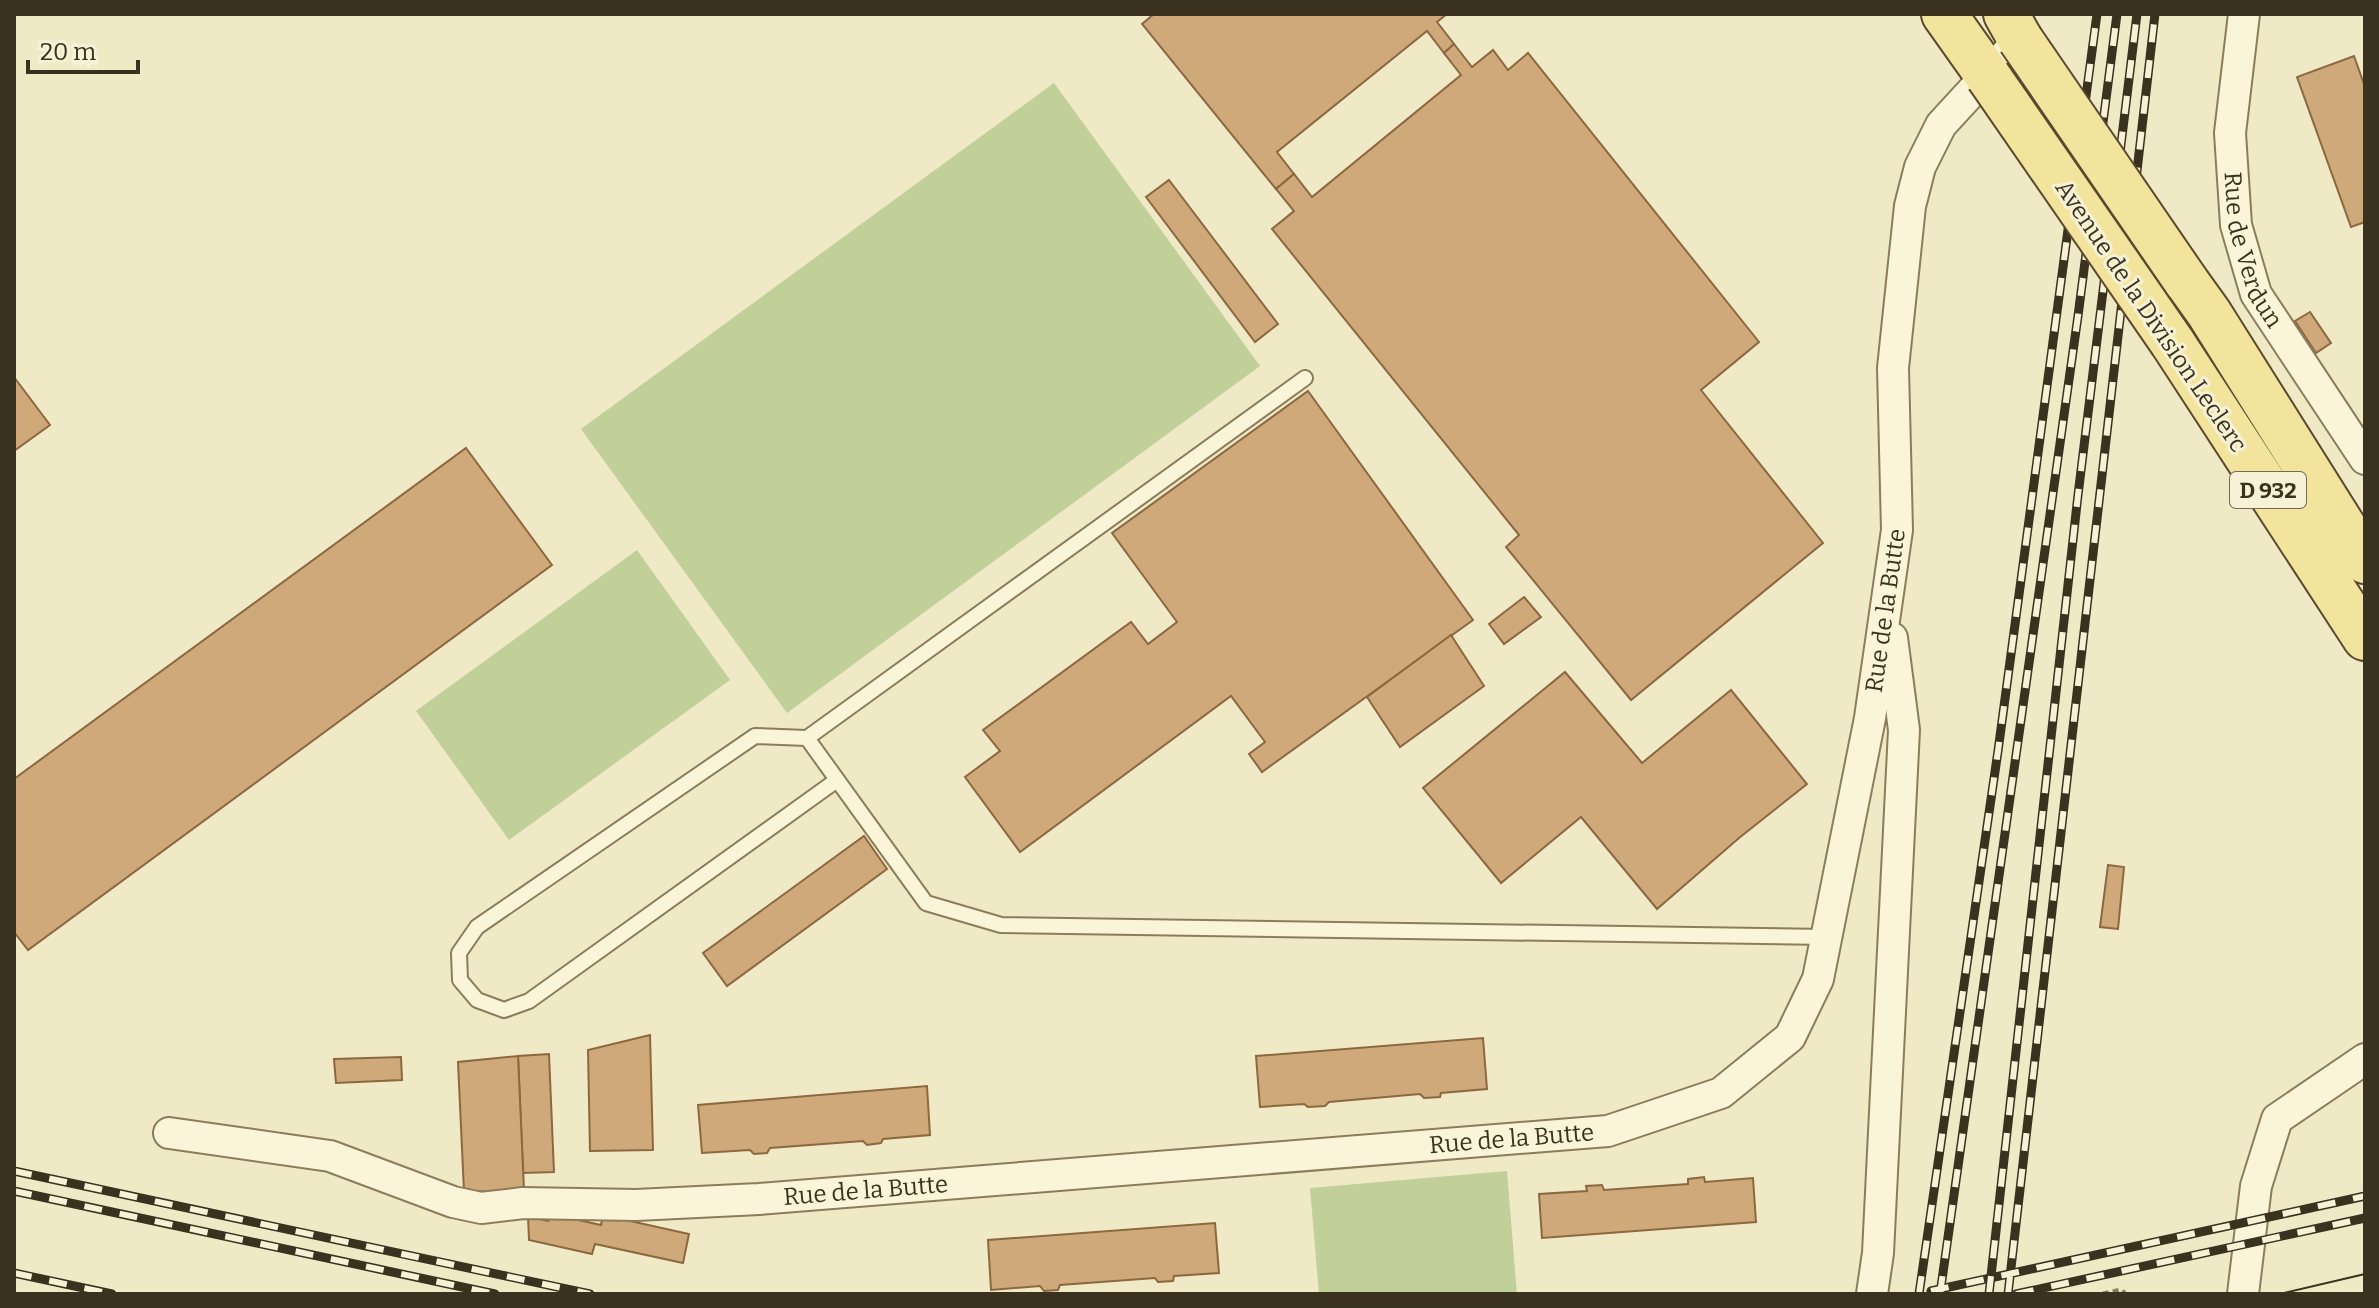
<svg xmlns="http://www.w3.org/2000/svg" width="2379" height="1308" viewBox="0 0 2379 1308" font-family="Bitter,serif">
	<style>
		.green { fill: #c1cf99 }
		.building { fill: #cfa97a; stroke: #8c6840; stroke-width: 2 }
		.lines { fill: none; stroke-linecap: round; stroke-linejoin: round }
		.service-casing { stroke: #8c7c5b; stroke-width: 18 }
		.minor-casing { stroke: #8c7c5b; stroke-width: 34 }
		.primary-casing { stroke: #5a492f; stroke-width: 48 }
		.path { stroke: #8c7c5b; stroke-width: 5; stroke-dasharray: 6 4; stroke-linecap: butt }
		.service { stroke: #faf5d9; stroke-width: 14 }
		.minor { stroke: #faf5d9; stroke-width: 30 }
		.primary { stroke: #f3e49d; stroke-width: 44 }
		.tram { stroke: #3b311f; stroke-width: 2 }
		.rail-casing { stroke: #3b311f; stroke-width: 9 }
		.rail { stroke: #f7f2d6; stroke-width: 6; stroke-dasharray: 18; stroke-linecap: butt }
		.primary-bridge-casing { stroke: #5a492f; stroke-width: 48; stroke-linecap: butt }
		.primary-bridge { stroke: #f3e49d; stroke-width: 44 }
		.labels { text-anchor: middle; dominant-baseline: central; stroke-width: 6; stroke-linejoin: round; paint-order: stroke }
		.shield { fill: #f7f2d6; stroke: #736b56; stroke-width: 2 }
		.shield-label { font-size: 22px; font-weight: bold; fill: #3b311f }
		.street-label { font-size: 24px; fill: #3b311f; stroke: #f7f2d6 }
	</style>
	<rect width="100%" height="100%" fill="#f0e9c6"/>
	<g class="green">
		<polygon points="1054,83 1260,366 787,713 581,429"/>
		<polygon points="637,550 730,680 509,840 416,711"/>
		<polygon points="1507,1171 1517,1294 1319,1294 1310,1188"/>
	</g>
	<g class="building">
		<polygon points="1154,14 1447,14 1437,22 1454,44 1444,53 1427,31 1277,152 1294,174 1276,189 1142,24"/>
		<polygon points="1454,44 1472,67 1493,50 1508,70 1528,53 1759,342 1701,390 1823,543 1631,700 1506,547 1519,535 1272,229 1294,211 1276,189 1294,174 1312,197 1461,75 1444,53"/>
		<polygon points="2354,56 2365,87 2365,222 2351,227 2297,77"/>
		<polygon points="1169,180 1278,324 1255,342 1146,197"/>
		<polygon points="2310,312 2331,343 2316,353 2295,321"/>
		<polygon points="14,377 50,425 14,451"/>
		<polygon points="1308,391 1473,620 1262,772 1249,754 1265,742 1231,696 1020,852 965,777 1000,751 983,730 1131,622 1148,644 1177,622 1112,533"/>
		<polygon points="466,448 552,565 28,950 14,932 14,779"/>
		<polygon points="1524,597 1541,617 1504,644 1489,624"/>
		<polygon points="1451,635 1484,686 1400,747 1367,697"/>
		<polygon points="1565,672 1642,763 1731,690 1807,784 1739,838 1657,909 1581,817 1501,883 1423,788"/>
		<polygon points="864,836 887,869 727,986 703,953"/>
		<polygon points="2108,865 2124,867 2118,929 2100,927"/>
		<polygon points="650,1035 653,1150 590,1151 588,1050"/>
		<polygon points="1483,1038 1487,1089 1441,1093 1440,1097 1424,1098 1420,1094 1329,1102 1325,1106 1308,1107 1304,1104 1260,1107 1256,1056"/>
		<polygon points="549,1054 554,1172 523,1173 518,1056"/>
		<polygon points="518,1056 524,1190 464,1192 458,1062"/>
		<polygon points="401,1057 402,1080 336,1083 334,1059"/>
		<polygon points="927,1086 930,1135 883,1139 881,1143 867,1145 863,1141 770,1148 767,1153 754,1154 750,1150 702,1153 698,1105"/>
		<polygon points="1704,1177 1705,1182 1753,1178 1756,1222 1542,1238 1539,1194 1587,1191 1586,1186 1602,1185 1604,1190 1688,1184 1688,1179"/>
		<polygon points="551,1214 601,1225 603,1215 689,1234 683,1263 595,1244 592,1254 529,1240 528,1216 548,1221"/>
		<polygon points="1215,1223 1219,1273 1174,1276 1173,1281 1158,1282 1155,1278 1060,1285 1058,1290 1044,1291 1040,1286 991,1290 988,1240"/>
	</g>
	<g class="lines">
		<defs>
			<g id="service">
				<polyline points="1305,378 807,738 926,903 1001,925 1827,937"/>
				<polyline points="807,738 755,736 477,927 459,953 460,980 477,1000 504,1010 529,1001 837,780"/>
			</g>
			<g id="minor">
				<path id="s1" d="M2244,14L2230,133L2236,225L2256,294L2365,459"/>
				<path id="s2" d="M169,1133L330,1156L453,1202L481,1208L523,1203L636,1205L759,1199L1608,1131L1721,1093L1790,1037L1818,979L1870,718L1897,530L1893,368L1910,206L1920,167L1941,125L2020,39"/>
				<polyline points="1872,1294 1878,1253 1904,730 1892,638"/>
				<polyline points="2243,1294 2256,1186 2277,1119 2365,1059"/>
			</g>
			<g id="primary">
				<polyline points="1944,14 1988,76"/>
				<polyline points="2006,14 2020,39"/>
				<polyline points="2186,281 2209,313 2365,561"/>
				<polyline points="2172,342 2365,638"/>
			</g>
		</defs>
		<use href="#service" class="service-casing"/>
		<use href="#minor" class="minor-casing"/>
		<use href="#primary" class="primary-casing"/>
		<polyline class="path" points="2103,1294 2121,1290 2125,1294"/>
		<use href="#service" class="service"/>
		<use href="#minor" class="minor"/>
		<use href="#primary" class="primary"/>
		<g class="tram">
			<polyline points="2280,1294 2365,1274"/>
			<polyline points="2364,1294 2365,1294"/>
		</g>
		<defs>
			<g id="rail">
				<polyline points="14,1171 590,1294"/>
				<polyline points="14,1191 495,1294"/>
				<polyline points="14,1273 112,1294"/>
				<polyline points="1931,1291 2365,1196"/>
				<polyline points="1919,1294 1998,751 2097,14"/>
				<polyline points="1940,1294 2078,316 2117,14"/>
				<polyline points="1989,1294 2078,495 2137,14"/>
				<polyline points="2008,1294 2155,14"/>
				<polyline points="2016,1294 2365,1218"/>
			</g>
		</defs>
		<use href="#rail" class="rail-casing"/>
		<use href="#rail" class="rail"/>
		<defs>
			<g id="primary-bridge">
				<polyline points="2020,39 2186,281"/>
				<polyline points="1988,76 2172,342"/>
			</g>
		</defs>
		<use href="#primary-bridge" class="primary-bridge-casing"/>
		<use href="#primary-bridge" class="primary-bridge"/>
	</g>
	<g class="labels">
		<rect class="shield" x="2230" y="472" width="76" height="36" rx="6"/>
		<g class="shield-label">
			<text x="2268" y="490">D 932</text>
		</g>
		<g class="street-label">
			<text stroke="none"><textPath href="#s1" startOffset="240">Rue de Verdun</textPath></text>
			<text transform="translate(2151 316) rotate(56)">Avenue de la Division Leclerc</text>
			<text stroke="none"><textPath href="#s2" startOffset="2100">Rue de la Butte</textPath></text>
			<text stroke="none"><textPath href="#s2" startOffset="1356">Rue de la Butte</textPath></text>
			<text stroke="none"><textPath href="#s2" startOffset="708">Rue de la Butte</textPath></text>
		</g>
	</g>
	<rect width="2379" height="1308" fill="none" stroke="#3b311f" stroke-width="32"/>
	<path d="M28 60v12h110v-12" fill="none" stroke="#3b311f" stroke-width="4"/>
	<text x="40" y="60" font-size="24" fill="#3b311f" stroke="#f7f2d6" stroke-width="6" paint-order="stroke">20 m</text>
</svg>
